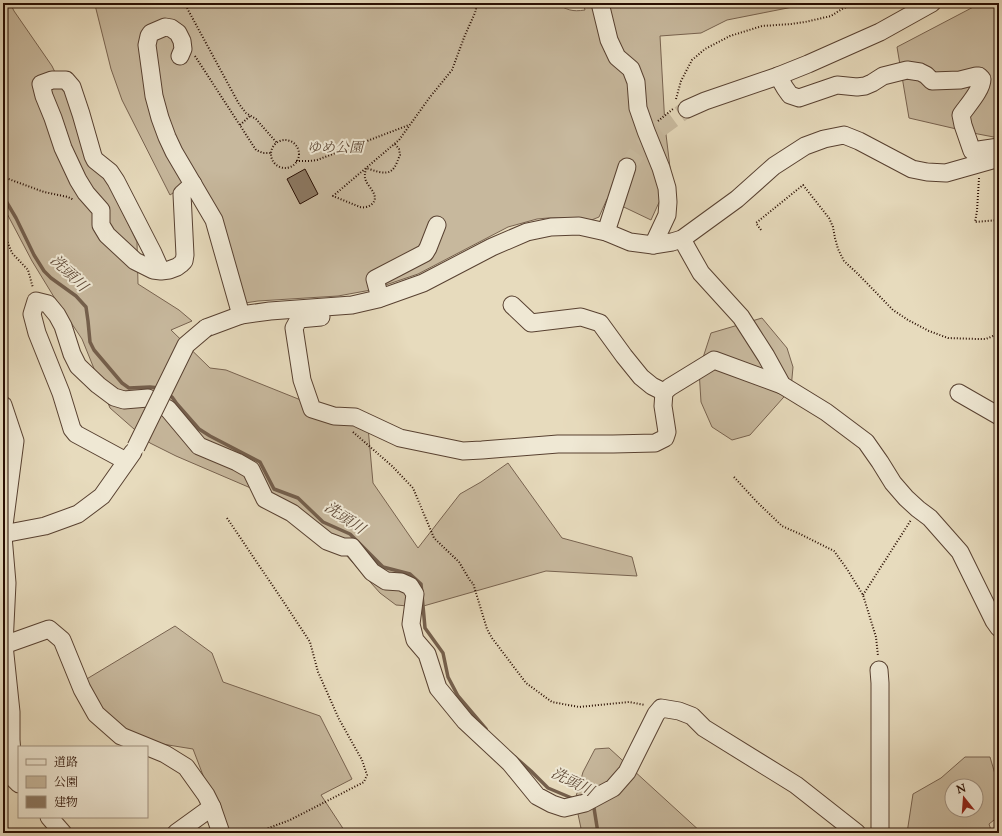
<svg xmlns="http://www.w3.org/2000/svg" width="1002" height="836" viewBox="0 0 1002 836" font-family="'Sorts Mill Goudy','Noto Serif JP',serif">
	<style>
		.green { fill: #c7b89d; stroke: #786350; fill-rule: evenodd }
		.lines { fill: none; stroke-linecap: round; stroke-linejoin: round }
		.stream { stroke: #745f4c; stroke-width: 3.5 }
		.building { fill: #8c7963; stroke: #290e02 }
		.minor-tunnel { stroke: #cabca1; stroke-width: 17; stroke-dasharray: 17 8; stroke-linecap: butt }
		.minor-casing { stroke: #584131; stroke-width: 19 }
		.path { stroke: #290e02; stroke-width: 2; stroke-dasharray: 1 2; stroke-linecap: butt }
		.minor { stroke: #efe8d4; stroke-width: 17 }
		.minor-bridge-casing { stroke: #584131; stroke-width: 19; stroke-linecap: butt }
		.minor-bridge { stroke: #efe8d4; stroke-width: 17 }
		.labels { text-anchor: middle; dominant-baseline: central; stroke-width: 4; stroke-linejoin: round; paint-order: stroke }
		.park-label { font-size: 14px; font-style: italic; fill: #604a38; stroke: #efe8d4 }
		.water-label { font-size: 15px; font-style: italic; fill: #614b39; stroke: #efe8d4 }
	</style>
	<rect width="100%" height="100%" fill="#e7dbbd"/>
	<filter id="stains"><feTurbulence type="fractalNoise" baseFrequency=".005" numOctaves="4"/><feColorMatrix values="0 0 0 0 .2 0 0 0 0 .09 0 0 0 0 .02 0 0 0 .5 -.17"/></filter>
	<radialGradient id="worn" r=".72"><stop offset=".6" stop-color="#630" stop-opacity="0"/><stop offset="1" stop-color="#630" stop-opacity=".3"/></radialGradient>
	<g class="green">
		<polygon points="3,3 10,3 14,11 52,66 137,242 138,284 179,310 192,321 171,330 210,368 226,370 368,427 373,483 418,548 460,494 481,482 508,463 562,538 632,557 637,576 546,571 420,607 396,605 380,593 329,536 253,489 176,456 150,443 110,408 82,339 54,297 32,261 3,206"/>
		<path d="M97,3H556C567,10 572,12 585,10L583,3H813L727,20L701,33L660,36L665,126L671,176L651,220L607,199L599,217L589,221L568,218H548L537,219L508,227L418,274L371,290L338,296L258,301L232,305L208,222L185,185L170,195L122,100L111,69L95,5Z"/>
		<polygon points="981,3 999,3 999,138 978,134 909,118 897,47"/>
		<polygon points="762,318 787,348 793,367 791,389 750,435 732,440 712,427 701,402 699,370 711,333"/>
		<polygon points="175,626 212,653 223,682 320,716 352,779 321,795 346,833 225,833 193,749 125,738 80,683"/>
		<polygon points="609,748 702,833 582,833 575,800 583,772 595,749"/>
		<path d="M965,757H990L995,774L999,782V816L989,824L992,833H907L913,794L941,778ZM952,786H976V810H952Z"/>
	</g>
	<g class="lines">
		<g class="stream">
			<polyline points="3,196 16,218 34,255 44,271 51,278 76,296 86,307 88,321 90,342 94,350 122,383 129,388 150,387 159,388"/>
			<polyline points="167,393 172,397 177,404 199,429 210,436 260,462 274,489 298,498 323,522 350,534 383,567 410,574 421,584 425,628 443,653 448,677 458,696 486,729"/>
			<polyline points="515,757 531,771 548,788 574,799"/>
			<polyline points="591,806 594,808 598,833"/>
		</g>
	</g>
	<polygon class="building" points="305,169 318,194 300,204 287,179"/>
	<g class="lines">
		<polyline class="minor-tunnel" points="627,167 640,149 658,130 687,109"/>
		<defs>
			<g id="minor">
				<polyline points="600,3 609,40 617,57 631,69 636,82 638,108 646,131 661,168 667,188 668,202 667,215 653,245"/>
				<polyline points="180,56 183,49 182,41 178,33 171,28 165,27 151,33 149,36 147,45 151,74 154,96 160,118 167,137 174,152 214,220 241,315"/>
				<path d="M778,76L785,88L790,95L799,98L837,85L857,87L865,86L872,83L883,76L907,70L920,72L926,75L932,81L960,80L976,76H979L982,79C982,90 967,106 961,115L963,125L972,151L999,147"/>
				<polyline points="687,109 705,101 778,76 808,64 880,32 932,3"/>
				<polyline points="606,232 627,167"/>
				<polyline points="682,239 688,250 701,273 741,317 766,356 782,385 826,412 866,442 880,462 893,483 906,498 918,509 930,518 960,552 994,621 999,628"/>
				<polyline points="161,271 153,253 116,181 110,172 95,160 93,156 81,114 72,87 66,80 52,80 41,84 44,96 53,118 63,148 78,180 86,193 101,210 101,225 107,235 135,261 153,270 161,271 169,270 177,267 181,264 184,261 185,255 182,194 193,184"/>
				<polyline points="380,298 375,279 425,253 428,248 437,225"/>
				<polyline points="512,305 531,323 581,317 600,323 624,356 641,377 652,386 664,392 670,387 714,360 782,385"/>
				<polyline points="321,317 299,319 294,328 302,380 312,409 334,416 355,417 400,438 463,451 482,450 558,444 613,444 655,443 665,438 667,432 663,406 664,392"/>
				<polyline points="206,328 241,315 270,311 352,305 378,299 423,283 492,247 527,232 551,227 579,226 606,232 630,242 653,245 672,242 682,239 737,199 774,166 805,146 824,139 844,135 859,141 912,169 927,172 946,173 999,158"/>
				<polyline points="959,393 999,416"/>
				<polyline points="3,405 15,441 3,533"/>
				<polyline points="126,461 76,434 72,429 61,393 37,333 32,314 36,301 48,304 57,315 63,326 72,354 78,366 98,385 114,397 124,400 148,398 168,409 199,446 237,462 251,470 265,499 292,513 327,541 343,547 352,547 372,572 386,581 401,582 410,586 415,594 411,624 415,640 427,654 438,688 465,721 510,763 537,796 552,804 564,808 585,803 613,788 627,772 656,714 661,708 679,711 692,716 704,728 796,785 857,833"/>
				<polyline points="3,534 45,526 78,514 102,496 133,452"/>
				<polyline points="3,536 7,583 4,645 11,712 11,740 14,779 19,784"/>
				<polyline points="4,645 49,629 62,640 82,689 96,714 121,736 165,754 186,767 206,795 212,807 221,833"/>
				<polyline points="879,670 880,683 880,833"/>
				<polyline points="49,817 63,833"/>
				<polyline points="176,833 212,807"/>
			</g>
		</defs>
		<use href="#minor" class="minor-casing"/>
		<g class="path">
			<path d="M562,3C571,7 577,8 586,6"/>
			<polyline points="187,8 239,104 246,113 256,119 277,143"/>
			<polyline points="195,56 256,150 263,153 271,153"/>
			<polyline points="676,99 681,81 692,60 705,49 730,36 762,26 791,24 805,22 831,16 842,9 855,3"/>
			<polyline points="658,121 673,109"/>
			<polyline points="240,125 250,116"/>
			<circle cx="285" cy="154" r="14"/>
			<path d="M395,144L399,149L400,155C398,159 396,167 392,170C386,176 373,170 366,168C365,173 364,177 366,181C369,188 380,196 372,204C369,207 364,208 360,207L333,196L399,140L430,97L452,70L465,35L475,13L476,9L474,3"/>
			<polyline points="296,161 310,161 317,160 409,125"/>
			<polyline points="3,177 44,192 68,197 74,200"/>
			<polyline points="979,178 977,211 975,222 999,220"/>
			<polyline points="761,230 756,223 803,185 829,218 833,227 835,238 838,249 844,261 858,274 893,310 908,320 929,331 948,338 978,339 986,339 995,335 999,332"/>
			<polyline points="3,231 12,253 28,270 33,288"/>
			<polyline points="353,432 392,466 413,488 434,538 459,562 471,582 473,583 487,629 492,638 526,683 552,702 579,707 629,702 645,705"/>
			<polyline points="734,477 756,501 782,526 800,534 834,551 847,569 863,595 876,637 878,656"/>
			<polyline points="227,518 285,604 310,642 318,672 339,719 362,760 367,775 364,782 290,820 255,833"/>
			<polyline points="863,595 911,520"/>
		</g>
		<use href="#minor" class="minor"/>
		<defs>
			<polyline id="minor-bridge" points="136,447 186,345 206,328"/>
		</defs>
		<use href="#minor-bridge" class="minor-bridge-casing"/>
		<use href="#minor-bridge" class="minor-bridge"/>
	</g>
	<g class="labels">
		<g class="park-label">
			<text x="335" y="149">ゆめ公園</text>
		</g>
		<g class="water-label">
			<text transform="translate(68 274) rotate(44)">洗頭川</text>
			<text transform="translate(344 519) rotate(34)">洗頭川</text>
			<text transform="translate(572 783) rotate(27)">洗頭川</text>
		</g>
	</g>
	<rect width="1002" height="836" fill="none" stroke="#e7dbbd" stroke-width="16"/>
	<rect x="4" y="4" width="994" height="828" fill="none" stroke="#290e02" stroke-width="2"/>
	<rect x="8" y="8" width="986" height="820" fill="none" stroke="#290e02"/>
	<rect x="18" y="746" width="130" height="72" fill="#efe8d4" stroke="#a09180"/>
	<rect x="26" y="759" width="20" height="6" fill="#efe8d4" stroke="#a09180"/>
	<text x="54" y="766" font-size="12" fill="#290e02">道路</text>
	<rect x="26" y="776" width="20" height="12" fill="#c7b89d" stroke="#a09180"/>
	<text x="54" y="786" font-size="12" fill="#290e02">公園</text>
	<rect x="26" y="796" width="20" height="12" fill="#8c7963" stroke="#a09180"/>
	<text x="54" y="806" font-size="12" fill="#290e02">建物</text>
	<g transform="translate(964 798) rotate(343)"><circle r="19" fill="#efe8d4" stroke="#a09180"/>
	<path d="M0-3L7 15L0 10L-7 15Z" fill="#8f2418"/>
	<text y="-6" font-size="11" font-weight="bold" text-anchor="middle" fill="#290e02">N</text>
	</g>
	<rect width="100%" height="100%" filter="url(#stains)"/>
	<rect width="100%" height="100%" fill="url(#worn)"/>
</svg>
